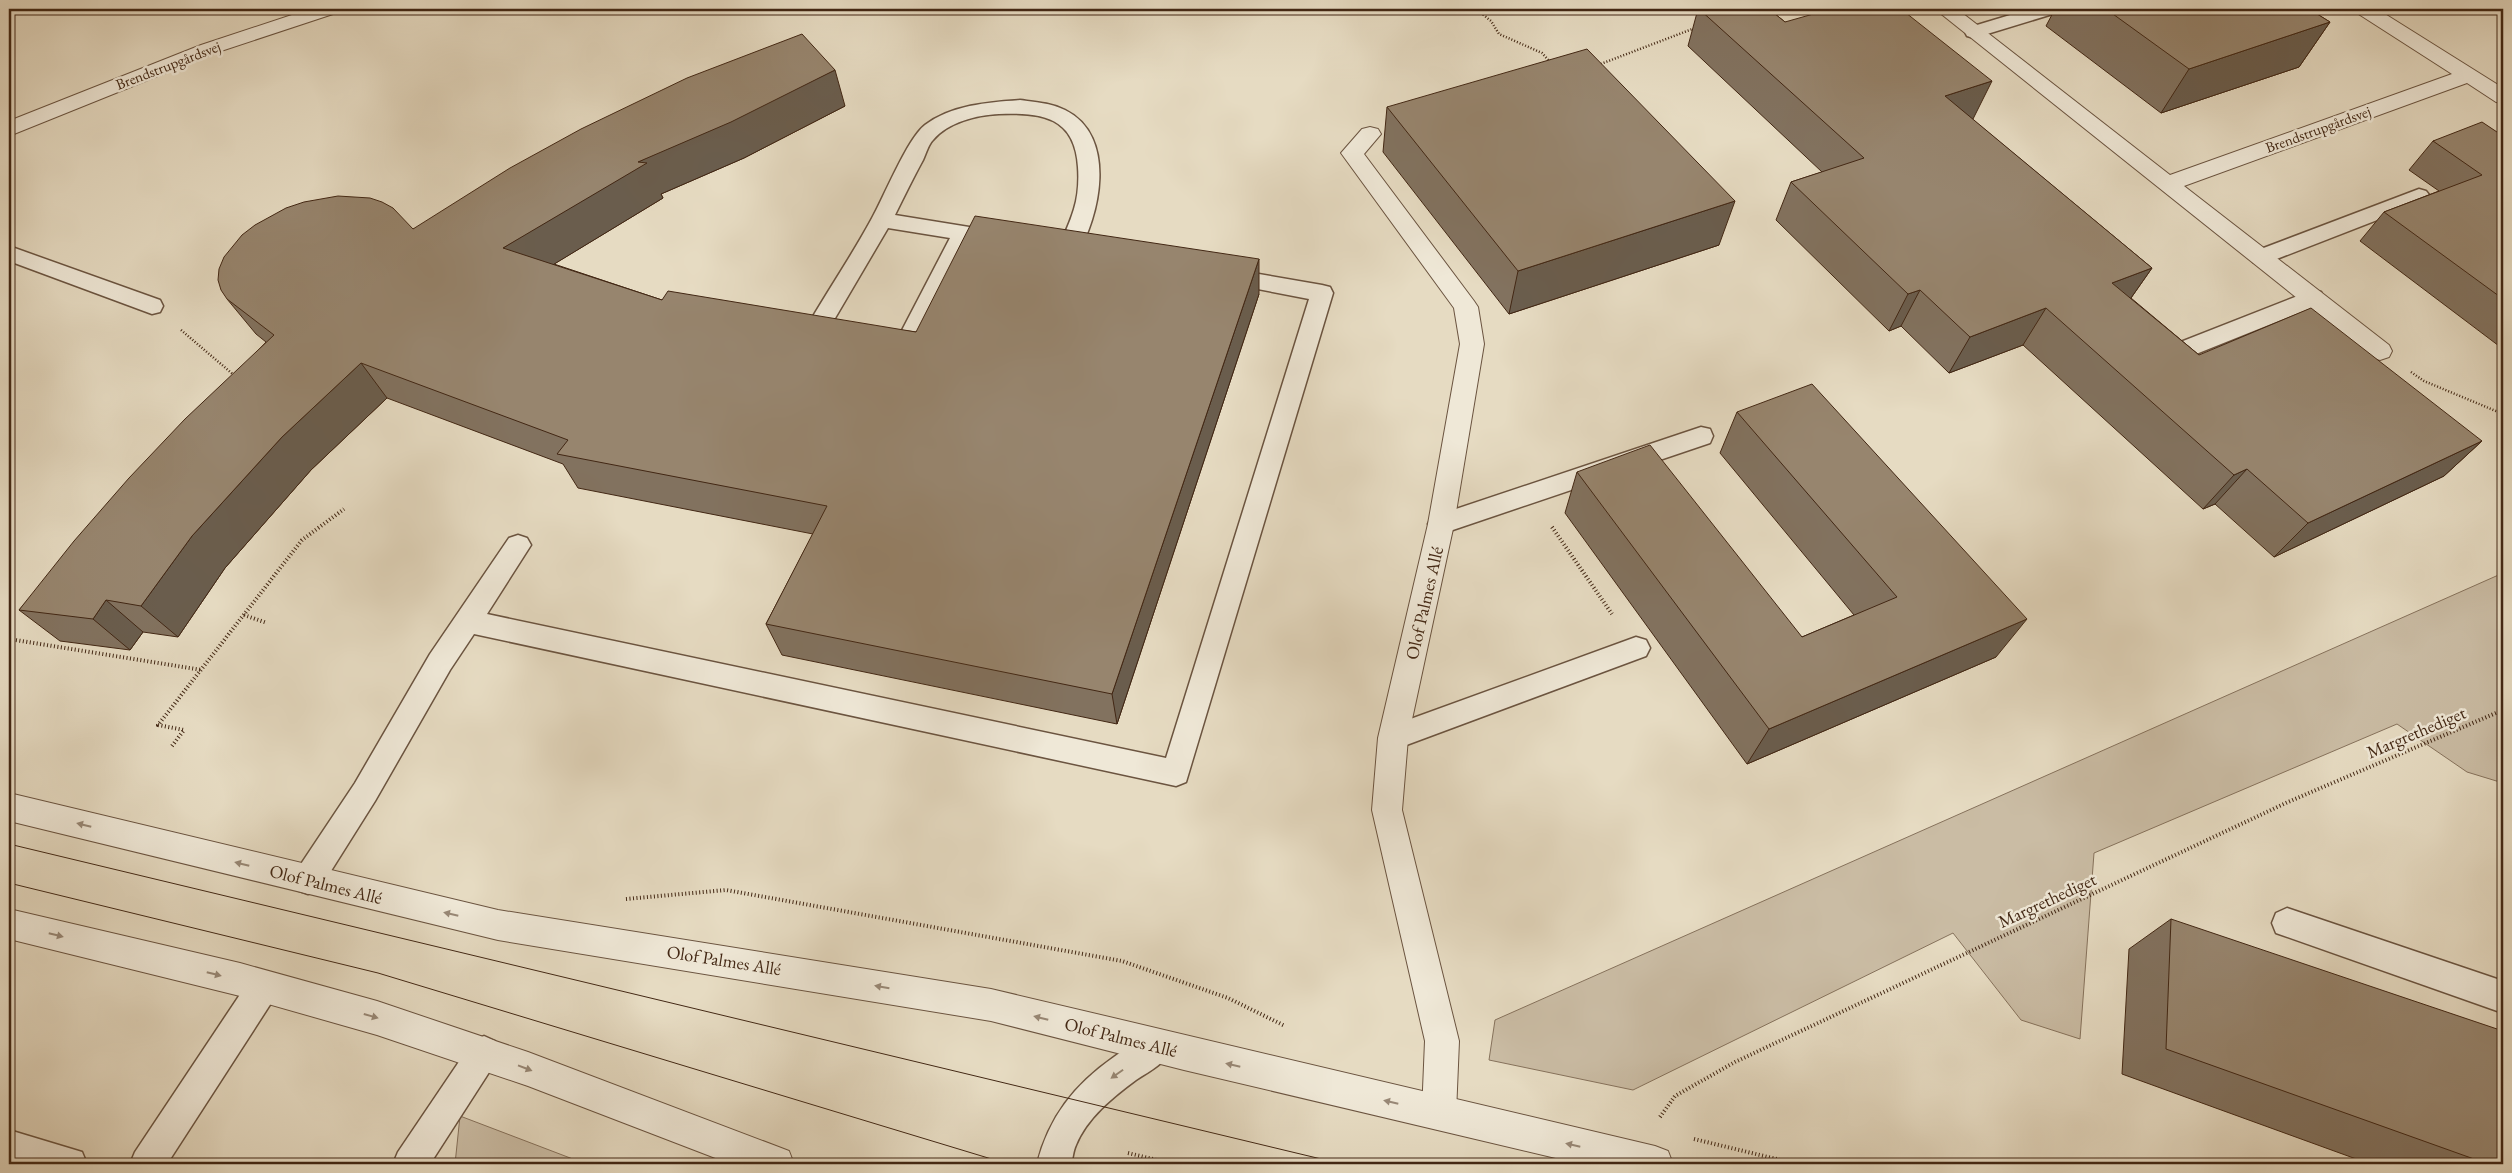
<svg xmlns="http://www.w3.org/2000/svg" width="2512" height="1173" viewBox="0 0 2512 1173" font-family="'EB Garamond',serif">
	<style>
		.green { fill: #cabca4; stroke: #86725c }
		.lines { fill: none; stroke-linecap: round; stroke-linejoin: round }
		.service-casing { stroke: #6b5440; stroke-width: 3 }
		.minor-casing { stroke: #6b5440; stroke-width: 2 }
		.tertiary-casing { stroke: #6b5440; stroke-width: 2 }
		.path-far1 { stroke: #422714; stroke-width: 2.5; stroke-dasharray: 1 2; stroke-linecap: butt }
		.path { stroke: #422714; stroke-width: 4; stroke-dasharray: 1 2.5; stroke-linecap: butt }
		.service { fill: #efe8d7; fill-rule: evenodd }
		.minor { fill: #efe8d7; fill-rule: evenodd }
		.tertiary { fill: #efe8d7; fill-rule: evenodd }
		.tram { stroke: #422714; stroke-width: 1 }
		.wall { fill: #82725f; stroke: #422714 }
		.shaded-wall { fill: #6a5d4d; stroke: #422714 }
		.building { fill: #97856e; stroke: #422714 }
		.oneway { fill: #988876 }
		.labels { text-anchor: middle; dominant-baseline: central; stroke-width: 5; stroke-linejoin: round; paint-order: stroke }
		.far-street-label { font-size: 15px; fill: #422714; stroke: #efe8d7 }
		.street-label { font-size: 18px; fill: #422714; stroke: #efe8d7 }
	</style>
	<rect width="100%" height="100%" fill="#e6dbc2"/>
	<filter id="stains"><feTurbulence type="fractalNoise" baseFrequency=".004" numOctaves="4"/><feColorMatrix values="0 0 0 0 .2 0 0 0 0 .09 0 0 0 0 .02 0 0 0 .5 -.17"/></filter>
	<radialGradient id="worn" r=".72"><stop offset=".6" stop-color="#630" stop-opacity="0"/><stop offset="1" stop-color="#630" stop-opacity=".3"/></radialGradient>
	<g class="green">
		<polygon points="2503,573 2503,783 2467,772 2397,724 2094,853 2080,1039 2021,1020 1953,933 1633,1090 1489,1060 1495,1020"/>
		<polygon points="460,1116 586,1164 455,1164"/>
	</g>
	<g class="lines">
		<defs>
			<g id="service">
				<polygon points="2030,9 2058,9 2056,13 1974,38 1967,36 1965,32 1967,28"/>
				<path d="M1020,100C1035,102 1051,103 1065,110C1118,136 1100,217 1076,256L1068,258L1060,256L1057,251C1063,237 1070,223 1074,209C1078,196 1079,180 1078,167C1075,117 1042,112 999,114C977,115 948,122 933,140C928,145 926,154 923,160C913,178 904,197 895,215L1000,232L1008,234L1011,239L1008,244L1000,246L970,242L913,352L905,354L878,348L874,342L878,336L886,334L899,336L950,238L888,228L831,325L844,328L847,334L844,340L836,342L808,336L805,330C826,293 851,257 871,220C884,197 907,139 925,125C951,105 989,102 1020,100Z"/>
				<polygon points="2419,189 2426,191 2430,196 2426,201 2269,262 2261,265 2253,262 2250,257 2253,252"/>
				<polygon points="9,246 160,300 163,306 160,312 152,314 9,261"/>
				<polygon points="1224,268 1322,285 1330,287 1333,293 1186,782 1176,786 474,634 450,670 375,801 319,890 308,894 297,890 293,880 297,870 355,783 430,654 509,538 518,535 527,538 531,545 487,614 1166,758 1309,299 1216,281 1213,276 1216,271"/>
				<polygon points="2313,290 2321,292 2324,298 2321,304 2166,366 2158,368 2150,366 2146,360 2150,354"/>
				<polygon points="1701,427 1710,429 1713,436 1710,443 1441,534 1432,531 1428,524 1432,517"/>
				<polygon points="1636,637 1646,640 1650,648 1646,656 1393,750 1383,747 1379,738 1383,729"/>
				<polygon points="2287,908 2503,981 2503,1013 2276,933 2272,923 2276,913"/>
				<polygon points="264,971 275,975 280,986 275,997 167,1164 130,1164 135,1152 253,975"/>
				<path d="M1157,1031L1168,1036L1173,1047C1166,1063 1151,1070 1136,1080C1113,1097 1087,1118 1076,1145C1073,1151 1073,1158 1071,1164H1037C1049,1117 1074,1085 1114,1057C1128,1047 1141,1037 1157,1031Z"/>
				<polygon points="484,1036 495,1041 500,1052 495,1063 430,1164 393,1164 398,1152 473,1041"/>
				<polygon points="9,1130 82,1152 87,1164 9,1164"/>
			</g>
			<g id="minor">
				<polygon points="1935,9 1957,9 2170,175 2452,74 2357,13 2354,9 2377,9 2503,88 2503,103 2496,102 2467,83 2184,186 2389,345 2392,351 2389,357 2380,360 2371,357"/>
				<polygon points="1370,127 1378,129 1381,134 1364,154 1474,301 1478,307 1484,344 1454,524 1408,738 1402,810 1459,1041 1456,1113 1451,1125 1439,1130 1427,1125 1422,1113 1425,1041 1372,810 1378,738 1428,524 1460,344 1454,308 1341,153 1362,129"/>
			</g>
			<g id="tertiary">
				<polygon points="310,9 339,9 336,13 215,53 9,136 9,121 201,45"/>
				<polygon points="9,793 498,910 991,989 1655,1146 1668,1151 1673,1164 1581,1164 1184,1070 991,1021 498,940 9,821"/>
				<polygon points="9,909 240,963 377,1001 528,1052 776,1146 789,1151 794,1164 731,1164 528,1086 377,1035 240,996 9,939"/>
			</g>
		</defs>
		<use href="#service" class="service-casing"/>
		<use href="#minor" class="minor-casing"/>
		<use href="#tertiary" class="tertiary-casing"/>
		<g class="path-far1">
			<polyline points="1476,9 1491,21 1499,34 1542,53 1550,62"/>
			<polyline points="1598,65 1695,28"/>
			<polyline points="181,330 235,376"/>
			<polyline points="2411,372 2424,381 2503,414"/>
		</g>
		<g class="path">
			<polyline points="1552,527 1612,614"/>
			<polyline points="244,615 267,623"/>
			<polyline points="9,639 202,670"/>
			<polyline points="172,746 184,730 158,725 302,540 344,509"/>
			<polyline points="626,899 726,890 1122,961 1228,998 1285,1026"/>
			<polyline points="1660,1117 1675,1096 1735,1062 2288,802 2503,710"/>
			<polyline points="1694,1139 1797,1164"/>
			<polyline points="1128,1153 1173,1164"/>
		</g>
		<use href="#service" class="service"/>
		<use href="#minor" class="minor"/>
		<use href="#tertiary" class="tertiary"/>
		<g class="tram">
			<polyline points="9,844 1342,1164"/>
			<polyline points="9,883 378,973 1008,1164"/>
		</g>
	</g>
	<g class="wall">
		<polygon points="1698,9 1769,9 1785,22 1973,119 1972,119 2152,268 2131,298 2199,355 2482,441 2444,476 2274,557 2215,504 2203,509 2023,345 1949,373 1901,326 1889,331 1776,220 1791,182 1822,172 1688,46"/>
		<polygon points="2055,9 2309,9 2330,22 2299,67 2161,113 2046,26"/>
		<polygon points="845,106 744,158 661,194 663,198 554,264 662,300 916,332 1259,294 1117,724 782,655 766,624 813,534 578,488 563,464 387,398 311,470 225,568 178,637 143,632 130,650 60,641 19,610 266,342 256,334 227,299 413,229"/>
		<polygon points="1387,107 1719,245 1509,314 1383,152"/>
		<polygon points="2503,136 2503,349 2360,241 2384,212 2439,191 2409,170 2433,141"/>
		<polygon points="1737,412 1996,657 1747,764 1565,513 1577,472 1802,637 1854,615 1720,453"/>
		<polygon points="2171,919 2503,1164 2370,1164 2122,1074 2129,949"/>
	</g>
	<g class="shaded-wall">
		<polygon points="2330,22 2299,67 2161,113 2189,69"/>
		<polygon points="835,70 845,106 744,158 661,194 663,198 523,283 503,248 638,162"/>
		<polygon points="1992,81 1973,119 1927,134 1945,96"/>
		<polygon points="1735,201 1719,245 1509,314 1518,271"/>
		<polygon points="1259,259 1259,294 1117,724 1112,694"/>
		<polygon points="2152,268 2126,305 2112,283"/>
		<polygon points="1920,290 1901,326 1889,331 1908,294"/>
		<polygon points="2046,308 2023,345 1949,373 1970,337"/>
		<polygon points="361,363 387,398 311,470 225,568 178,637 141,606 192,536 282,437"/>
		<polygon points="2482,441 2444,476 2274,557 2308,523"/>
		<polygon points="2247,469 2215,504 2203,509 2234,475"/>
		<polygon points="106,600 143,632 130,650 93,619"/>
		<polygon points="2027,619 1996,657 1747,764 1769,729"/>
	</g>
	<g class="building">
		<polygon points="1699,9 1769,9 1785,22 1831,9 1901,9 1992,81 1945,96 2152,268 2112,283 2199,355 2311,308 2482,441 2308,523 2247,469 2234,475 2046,308 1970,337 1920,290 1908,294 1791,182 1864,158"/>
		<polygon points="2106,9 2309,9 2330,22 2189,69"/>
		<polygon points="802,34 835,70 731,122 638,162 647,163 503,248 662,300 668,291 916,332 975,216 1259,259 1112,694 766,624 827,506 557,454 568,440 361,363 282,437 192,536 141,606 106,600 93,619 19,610 74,541 129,478 185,419 274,335 227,299 221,290 218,280 219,269 224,257 242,235 255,225 286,208 304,202 338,196 370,198 382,202 393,208 413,229 510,168 581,129 687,78"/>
		<polygon points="1587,49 1735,201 1518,271 1387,107"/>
		<polygon points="2482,122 2503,136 2503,299 2384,212 2482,175 2433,141"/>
		<polygon points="1812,384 2027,619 1769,729 1577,472 1650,445 1802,637 1897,597 1737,412"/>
		<polygon points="2171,919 2503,1031 2503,1164 2488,1164 2166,1049"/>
	</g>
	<defs><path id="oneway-solid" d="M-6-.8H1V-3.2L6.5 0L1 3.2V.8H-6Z" transform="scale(1.25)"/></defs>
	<g class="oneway">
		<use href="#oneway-solid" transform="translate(84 825) rotate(-166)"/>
		<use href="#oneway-solid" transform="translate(242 864) rotate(-166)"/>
		<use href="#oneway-solid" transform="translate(451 914) rotate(-167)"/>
		<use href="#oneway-solid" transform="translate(56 935) rotate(14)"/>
		<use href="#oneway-solid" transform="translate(214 974) rotate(14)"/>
		<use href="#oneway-solid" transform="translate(882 987) rotate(-170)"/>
		<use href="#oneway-solid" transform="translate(371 1016) rotate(16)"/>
		<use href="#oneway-solid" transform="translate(1041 1018) rotate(-166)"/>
		<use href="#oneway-solid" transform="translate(1233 1065) rotate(-167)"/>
		<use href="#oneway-solid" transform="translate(525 1068) rotate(21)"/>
		<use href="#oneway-solid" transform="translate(1117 1074) rotate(145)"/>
		<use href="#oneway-solid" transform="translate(1391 1102) rotate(-167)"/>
		<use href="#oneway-solid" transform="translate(1573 1145) rotate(-167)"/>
	</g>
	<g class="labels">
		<g class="far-street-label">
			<text transform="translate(168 65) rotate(-21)">Brendstrupgårdsvej</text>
			<text transform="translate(2318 129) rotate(-20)">Brendstrupgårdsvej</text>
		</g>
		<g class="street-label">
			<text transform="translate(1424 603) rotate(-77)">Olof Palmes Allé</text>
			<text transform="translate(2416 732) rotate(-23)">Margrethediget</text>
			<text transform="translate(326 884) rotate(14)">Olof Palmes Allé</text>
			<text transform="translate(2047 900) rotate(-25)">Margrethediget</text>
			<text transform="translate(724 960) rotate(9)">Olof Palmes Allé</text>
			<text transform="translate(1121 1037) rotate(14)">Olof Palmes Allé</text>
		</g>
	</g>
	<rect width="2512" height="1173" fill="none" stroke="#e6dbc2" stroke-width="30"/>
	<rect x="10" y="10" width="2492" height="1153" fill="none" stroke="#422714" stroke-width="2.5"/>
	<rect x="15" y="15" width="2482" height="1143" fill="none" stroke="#422714"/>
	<rect width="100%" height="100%" filter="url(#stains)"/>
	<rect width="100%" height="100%" fill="url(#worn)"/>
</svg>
